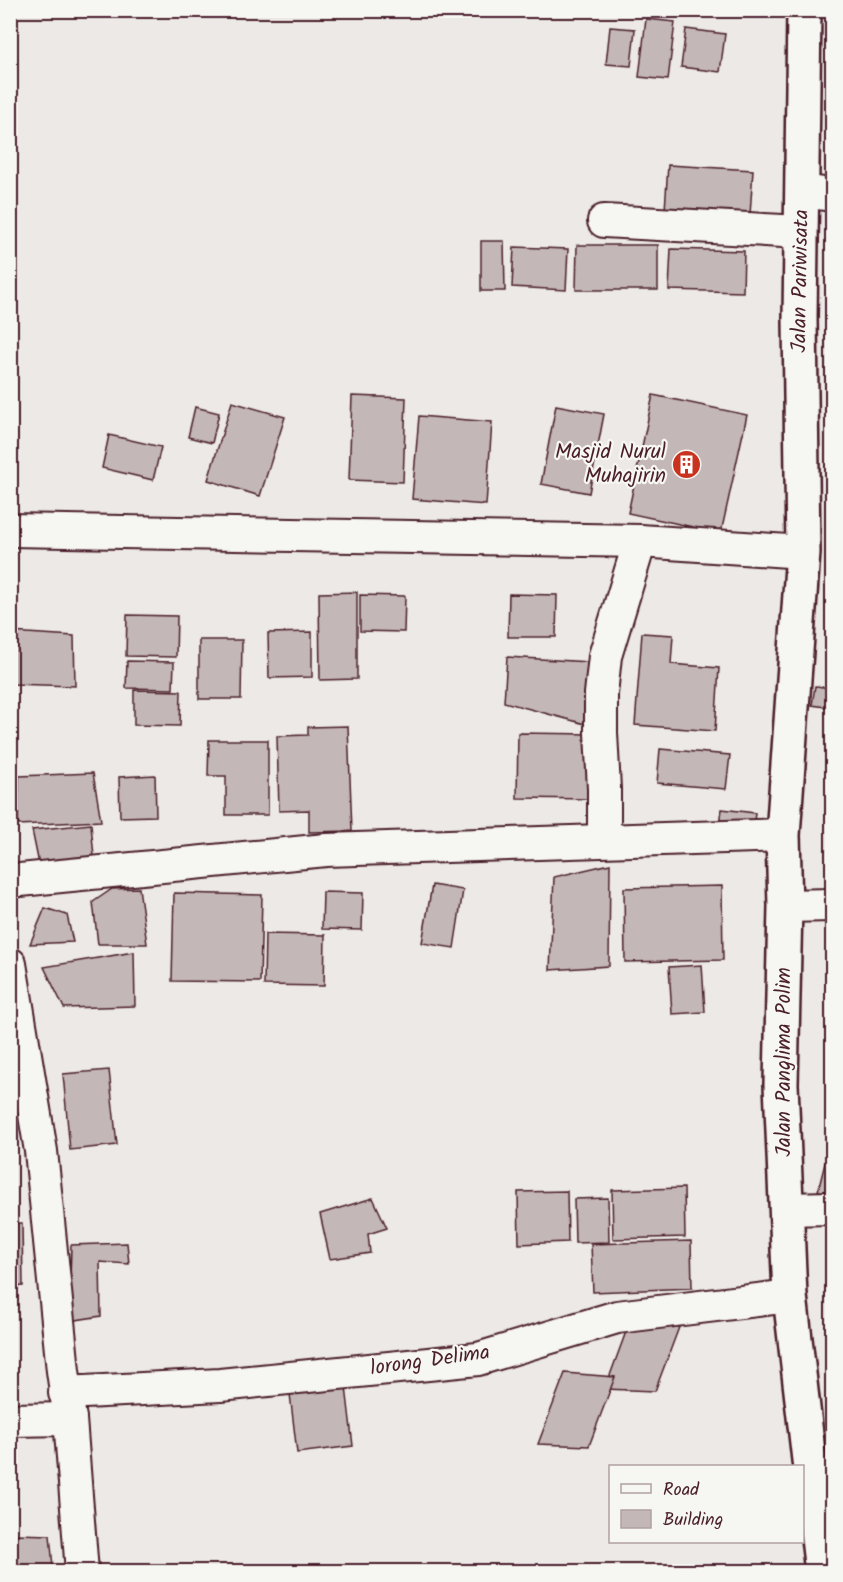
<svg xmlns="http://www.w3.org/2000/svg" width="843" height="1582" viewBox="0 0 843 1582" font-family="Kalam,sans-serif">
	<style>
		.building { fill: #c4b7b7; stroke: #4a1f2b; stroke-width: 1.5 }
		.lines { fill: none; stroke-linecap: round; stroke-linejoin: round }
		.street-casing { stroke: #4a1f2b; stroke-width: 36 }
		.secondary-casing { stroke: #4a1f2b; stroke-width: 38 }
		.street { stroke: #f6f6f2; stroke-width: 32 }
		.secondary { stroke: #f6f6f2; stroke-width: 33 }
		.labels { text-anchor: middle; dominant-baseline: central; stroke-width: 4.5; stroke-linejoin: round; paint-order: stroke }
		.street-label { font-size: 21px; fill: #4a1f2b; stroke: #f6f6f2 }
		.poi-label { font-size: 21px; fill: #4a1f2b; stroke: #f6f6f2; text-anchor: end }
	</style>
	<rect width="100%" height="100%" fill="#ece9e6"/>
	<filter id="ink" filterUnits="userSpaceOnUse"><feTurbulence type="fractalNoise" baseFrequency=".0167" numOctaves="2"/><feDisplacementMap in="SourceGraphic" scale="12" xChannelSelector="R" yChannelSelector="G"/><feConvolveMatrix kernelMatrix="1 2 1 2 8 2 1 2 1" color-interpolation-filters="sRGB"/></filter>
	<g filter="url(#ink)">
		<g class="building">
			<polygon points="646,19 675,22 668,80 639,77"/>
			<polygon points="610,27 635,29 631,66 606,64"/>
			<polygon points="686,29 725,34 720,72 681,67"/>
			<polygon points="668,165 753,170 750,215 665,210"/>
			<polygon points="481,241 504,241 505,291 481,291"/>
			<polygon points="577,245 658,245 658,290 576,290"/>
			<polygon points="514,247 568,249 566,290 512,287"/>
			<polygon points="671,249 744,251 743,292 669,290"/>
			<polygon points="653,395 747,415 721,533 628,513"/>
			<polygon points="352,396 406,398 403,482 349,480"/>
			<polygon points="232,402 285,417 260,496 208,480"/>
			<polygon points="556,405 604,414 589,493 541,484"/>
			<polygon points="195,407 219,413 212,443 188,437"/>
			<polygon points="419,416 492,422 486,505 412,499"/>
			<polygon points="109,435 161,447 153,480 102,468"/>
			<polygon points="357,592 357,679 320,680 319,593"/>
			<polygon points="509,594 557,595 556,637 508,637"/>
			<polygon points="360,595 405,596 404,632 360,631"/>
			<polygon points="127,615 177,616 176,657 126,656"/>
			<polygon points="10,632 74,636 75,686 10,684"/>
			<polygon points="312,632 312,677 269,678 268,633"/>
			<polygon points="642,633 673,635 671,664 719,668 715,731 635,725"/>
			<polygon points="199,640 242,640 241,699 199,699"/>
			<polygon points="507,657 589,662 585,724 504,702"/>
			<polygon points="127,661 174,662 173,689 126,688"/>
			<polygon points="815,686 832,688 832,708 812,705"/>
			<polygon points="134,690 181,691 180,726 134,725"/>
			<polygon points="348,726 352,831 309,832 309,810 279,811 277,736 308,735 308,727"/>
			<polygon points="518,733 593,734 592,799 517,798"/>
			<polygon points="209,740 268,740 268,815 226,815 226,776 208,776"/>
			<polygon points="660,749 730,755 726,789 657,783"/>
			<polygon points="93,773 101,821 18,825 19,776"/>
			<polygon points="155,775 156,816 120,817 119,777"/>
			<polygon points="722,809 755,813 753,829 720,825"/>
			<polygon points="91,824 94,857 40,869 32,830"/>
			<polygon points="610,864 609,966 550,970 554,877"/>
			<polygon points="432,885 463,890 454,948 422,943"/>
			<polygon points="722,886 723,960 625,962 624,888"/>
			<polygon points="139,888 147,944 98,944 93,902 112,889"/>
			<polygon points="323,892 363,893 362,930 322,929"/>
			<polygon points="174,893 262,895 260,982 172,981"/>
			<polygon points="45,908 67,915 73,942 30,944"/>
			<polygon points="829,927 832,928 832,969 825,968"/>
			<polygon points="265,934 325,935 324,986 264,985"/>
			<polygon points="134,952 135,1006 64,1008 44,967"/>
			<polygon points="702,965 705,1012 672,1014 669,967"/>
			<polygon points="109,1070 117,1145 70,1150 63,1074"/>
			<polygon points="826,1159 832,1161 832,1195 818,1191"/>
			<polygon points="684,1188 685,1237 613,1239 612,1190"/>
			<polygon points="567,1191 568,1242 519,1244 518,1192"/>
			<polygon points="373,1198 387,1228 368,1234 370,1253 330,1259 320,1214"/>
			<polygon points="608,1198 609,1242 575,1243 574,1199"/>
			<polygon points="10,1223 22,1223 23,1286 10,1287"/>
			<polygon points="691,1241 692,1288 593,1292 591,1244"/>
			<polygon points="127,1243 129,1264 100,1262 101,1316 69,1321 71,1245"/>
			<polygon points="631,1318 681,1322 655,1391 605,1389"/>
			<polygon points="565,1373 615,1377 589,1446 538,1444"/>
			<polygon points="346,1387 353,1446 297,1453 290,1394"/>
			<polygon points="14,1534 50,1535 53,1567 14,1572 17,1555"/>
		</g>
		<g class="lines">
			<defs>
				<g id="street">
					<polyline points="802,191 832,195"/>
					<polyline points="604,221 801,232"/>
					<polyline points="10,530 640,541 803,552"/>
					<polyline points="604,840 604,789 601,733 601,694 605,656 640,541"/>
					<polyline points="10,881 326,850 783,835"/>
					<polyline points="785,906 832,905"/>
					<polyline points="10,964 41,1151 63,1371 70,1419 82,1572"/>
					<polyline points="786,1209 832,1208"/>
					<polyline points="65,1393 220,1385 478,1359 617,1317 790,1296"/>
					<polyline points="10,1420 70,1419"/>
				</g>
				<polyline id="secondary" points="804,10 800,318 803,552 783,835 785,906 781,1084 790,1296 822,1572"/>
			</defs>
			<use href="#street" class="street-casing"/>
			<use href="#secondary" class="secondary-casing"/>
			<use href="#street" class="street"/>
			<use href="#secondary" class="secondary"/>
		</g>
	</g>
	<defs>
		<symbol id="building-disc" viewBox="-11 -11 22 22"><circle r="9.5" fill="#c8321e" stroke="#f6f6f2"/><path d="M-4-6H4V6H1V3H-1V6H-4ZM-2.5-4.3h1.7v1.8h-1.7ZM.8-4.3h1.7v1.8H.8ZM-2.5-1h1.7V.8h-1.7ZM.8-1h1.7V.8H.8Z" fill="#fff"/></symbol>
	</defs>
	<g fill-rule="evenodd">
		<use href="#building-disc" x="670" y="448" width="33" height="33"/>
	</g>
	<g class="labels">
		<g class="street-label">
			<text transform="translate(801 281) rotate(-89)">Jalan Pariwisata</text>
			<text transform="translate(784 1062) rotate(-90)">Jalan Panglima Polim</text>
			<text transform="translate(430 1361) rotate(-8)">lorong Delima</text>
		</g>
		<g class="poi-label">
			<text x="666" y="452">Masjid Nurul<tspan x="666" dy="24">Muhajirin</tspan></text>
		</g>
	</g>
	<rect width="843" height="1582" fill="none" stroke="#f6f6f2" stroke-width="36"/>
	<rect x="18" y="18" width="807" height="1546" fill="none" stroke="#4a1f2b" stroke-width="2" filter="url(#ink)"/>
	<rect x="609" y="1465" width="195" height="78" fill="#f6f6f2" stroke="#b1a0a2" stroke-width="1.5"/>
	<rect x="621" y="1484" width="30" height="9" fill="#f6f6f2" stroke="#b1a0a2" stroke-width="1.5"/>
	<text x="663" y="1495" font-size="18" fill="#4a1f2b">Road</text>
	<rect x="621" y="1510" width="30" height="18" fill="#c4b7b7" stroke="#b1a0a2" stroke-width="1.5"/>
	<text x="663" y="1525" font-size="18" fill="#4a1f2b">Building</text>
</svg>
